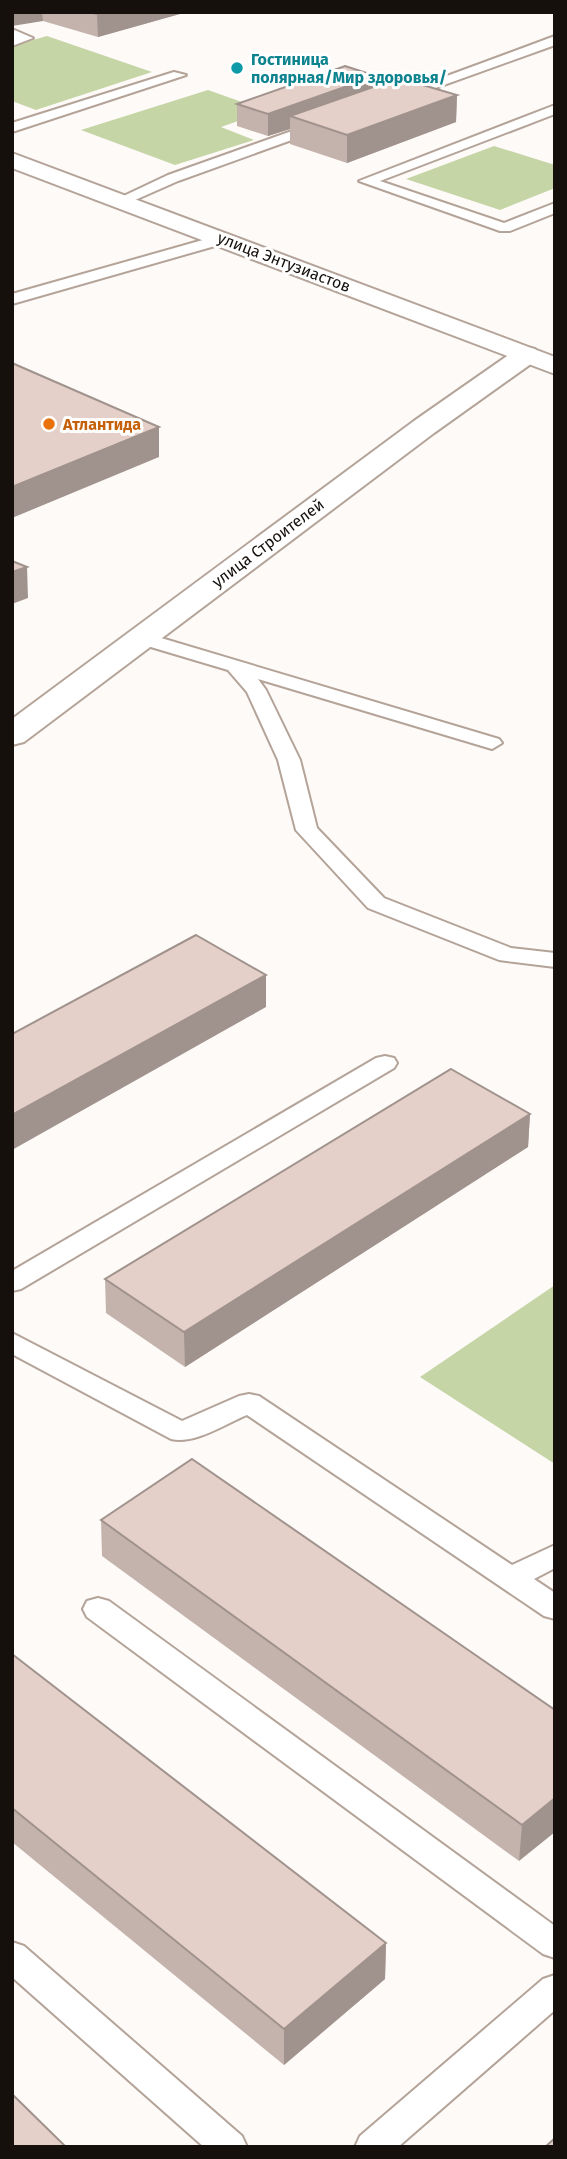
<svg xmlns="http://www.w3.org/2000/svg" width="567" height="2159" viewBox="0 0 567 2159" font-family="'Fira Sans',sans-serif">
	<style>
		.green { fill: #c5d5a6 }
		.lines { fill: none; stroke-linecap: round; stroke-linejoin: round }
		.lane-casing { stroke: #b4a398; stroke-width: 4 }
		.street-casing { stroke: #b4a398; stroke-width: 4 }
		.secondary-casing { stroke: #b4a398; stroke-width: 4 }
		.lane { fill: #fff; fill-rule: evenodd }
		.street { fill: #fff; fill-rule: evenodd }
		.secondary { fill: #fff; fill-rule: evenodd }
		.wall { fill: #c4b3ac }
		.shaded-wall { fill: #a0928c }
		.building { fill: #e4d0c8; stroke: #a0928c; stroke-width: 2 }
		.culture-dot { fill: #0f9aa8; stroke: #fff; stroke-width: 2.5 }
		.food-dot { fill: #e8710a; stroke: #fff; stroke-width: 2.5 }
		.labels { text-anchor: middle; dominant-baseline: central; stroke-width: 6; stroke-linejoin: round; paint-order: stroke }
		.far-culture-label { font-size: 16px; font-weight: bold; fill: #0d838f; stroke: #fff; text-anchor: start }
		.far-street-label { font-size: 16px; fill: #16100c; stroke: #fff }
		.far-food-label { font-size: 16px; font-weight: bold; fill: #c56008; stroke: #fff; text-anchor: start }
	</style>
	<rect width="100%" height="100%" fill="#fefaf8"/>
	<g class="green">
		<polygon points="47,36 152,72 36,110 12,101 12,46"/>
		<polygon points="208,90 267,111 221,127 254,140 175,165 81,130"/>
		<polygon points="494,146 555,165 555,188 500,210 406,179"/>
		<polygon points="555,1285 555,1464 420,1377"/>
	</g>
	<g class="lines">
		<defs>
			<g id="lane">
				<polygon points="12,29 33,38 12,46"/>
				<polygon points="555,36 555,45 402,100 390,97"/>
				<polygon points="174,72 186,75 12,132 12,123"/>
				<polygon points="555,105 555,114 380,181 504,223 555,203 555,213 510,231 500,231 359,181"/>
				<polygon points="320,121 325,122 325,128 178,181 126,204 116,204 113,201 168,175"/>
				<polygon points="224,234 232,239 229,242 12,304 12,294"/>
				<polygon points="141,632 499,739 502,743 492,749 258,679 266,690 300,760 317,828 384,898 511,948 555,953 555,967 499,960 368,908 296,830 278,760 247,692 228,670 134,642 131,638"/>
				<polygon points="385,1056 394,1058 397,1063 394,1068 21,1289 12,1291 12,1271 376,1058"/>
				<path d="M12,1333L182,1421L239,1396L249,1394L259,1396L512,1565L555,1545V1568L534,1579L555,1593V1619L544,1616L247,1415C225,1424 194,1445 171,1439L12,1354Z"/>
				<polygon points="98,1598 109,1601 555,1926 555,1958 543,1954 87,1617 83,1609 87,1601"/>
				<polygon points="12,1942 24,1946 242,2136 247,2147 204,2147 12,1977"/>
				<polygon points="555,1975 555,2010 398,2147 355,2147 360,2136 543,1979"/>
			</g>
			<polygon id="street" points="526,347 535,349 539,355 535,361 434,433 24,742 12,745 12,719 414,421 517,349"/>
			<polygon id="secondary" points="12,153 555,357 555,374 12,168"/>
		</defs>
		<use href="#lane" class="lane-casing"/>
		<use href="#street" class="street-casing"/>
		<use href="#secondary" class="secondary-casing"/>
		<use href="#lane" class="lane"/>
		<use href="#street" class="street"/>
		<use href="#secondary" class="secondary"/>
	</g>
	<g class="wall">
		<polygon points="12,12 187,12 98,37"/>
		<polygon points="376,76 376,86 457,95 456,122 347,163 290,144 290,129 268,136 237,126 237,104"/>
		<polygon points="530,1114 528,1147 185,1367 106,1313 105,1279"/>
		<polygon points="101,1520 555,1710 519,1861 102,1556"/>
		<polygon points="12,1654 386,1943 385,1979 284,2065 12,1842"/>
	</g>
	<g class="shaded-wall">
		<polygon points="12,12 42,12 43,21 12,26"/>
		<polygon points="105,12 187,12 98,37 97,14"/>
		<polygon points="376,76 376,98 290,116 290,129 268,136 268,114"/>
		<polygon points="457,95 456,122 347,163 347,135"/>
		<polygon points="159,427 159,457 12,518 12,487"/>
		<polygon points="27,567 28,598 12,604 12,572"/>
		<polygon points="266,975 266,1007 12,1150 12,1115"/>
		<polygon points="530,1114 528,1147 185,1367 184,1332"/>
		<polygon points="555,1798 555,1832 519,1861 522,1825"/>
		<polygon points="386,1943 385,1979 284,2065 284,2029"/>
	</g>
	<g class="building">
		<polygon points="89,12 105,12 97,14"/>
		<polygon points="345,66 376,76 268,114 237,104"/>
		<polygon points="399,78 457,95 347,135 290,116"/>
		<polygon points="12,363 159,427 12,487"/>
		<polygon points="12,561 27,567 12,572"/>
		<polygon points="196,935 266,975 12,1115 12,1034"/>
		<polygon points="451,1069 530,1114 184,1332 105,1279"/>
		<polygon points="192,1459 555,1710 555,1798 522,1825 101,1520"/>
		<polygon points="12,1654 386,1943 284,2029 12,1808"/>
		<polygon points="12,2094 66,2147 12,2147"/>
		<polygon points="555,2138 555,2147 545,2147"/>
	</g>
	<circle class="culture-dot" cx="237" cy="68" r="7"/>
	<circle class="food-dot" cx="49" cy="424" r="7"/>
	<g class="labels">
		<g class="far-culture-label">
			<text x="251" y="59">Гостиница<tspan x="251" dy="18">полярная/Мир здоровья/</tspan></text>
		</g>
		<g class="far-street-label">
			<text transform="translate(284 262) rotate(21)">улица Энтузиастов</text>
			<text transform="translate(268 543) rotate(-37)">улица Строителей</text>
		</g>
		<g class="far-food-label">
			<text x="63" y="424">Атлантида</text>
		</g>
	</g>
	<rect width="567" height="2159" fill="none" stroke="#16100c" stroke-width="28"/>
</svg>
